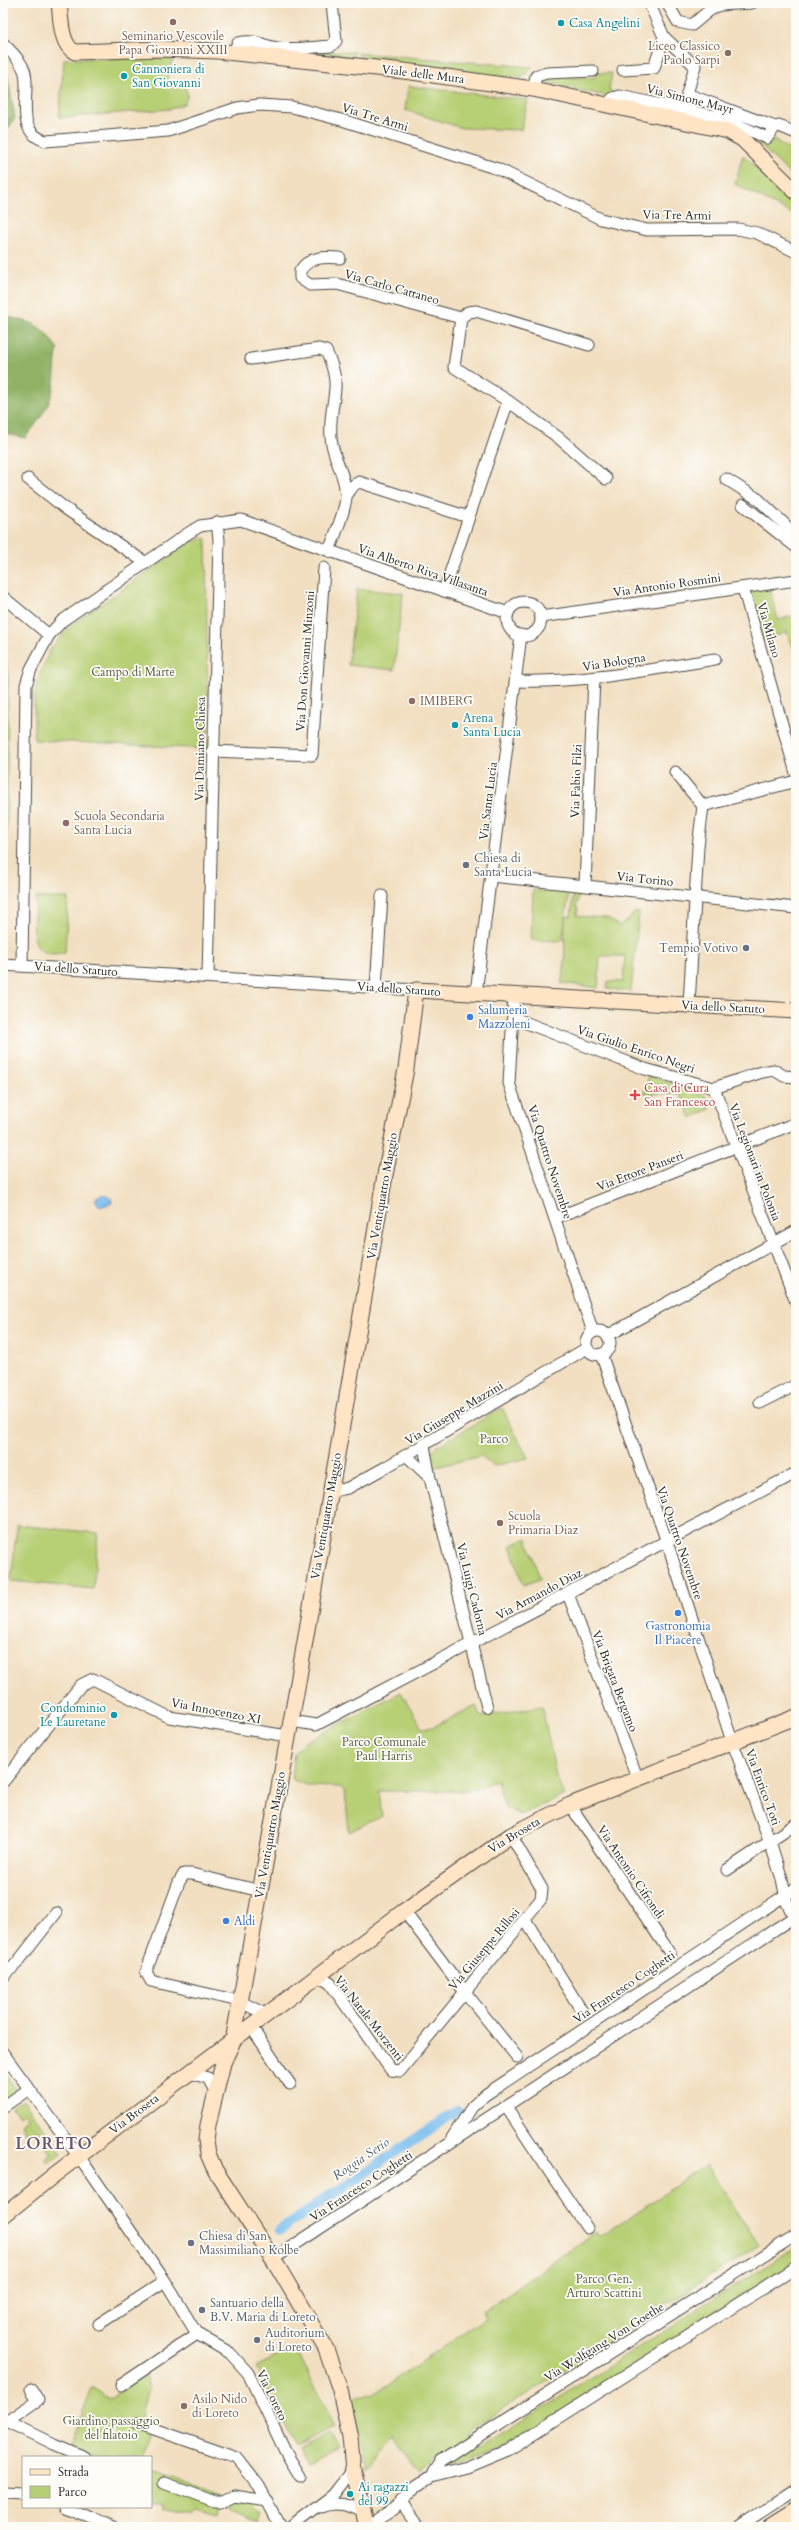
<svg xmlns="http://www.w3.org/2000/svg" width="799" height="2530" viewBox="0 0 799 2530" font-family="Cardo,serif">
	<style>
		.green { fill: #b7cf74; stroke: #717d50 }
		.forest { fill: #91b266; stroke: #5e6e48 }
		.water { fill: #76bbed; stroke: #50738c }
		.lines { fill: none; stroke-linecap: round; stroke-linejoin: round }
		.canal { stroke: #76bbed; stroke-width: 10 }
		.street-casing { stroke: #494642; stroke-width: 13 }
		.secondary-casing { stroke: #494642; stroke-width: 17 }
		.street { stroke: #fff; stroke-width: 11 }
		.secondary { stroke: #ffe4c6; stroke-width: 15 }
		.education-dot { fill: #8d6e63; stroke: #fdfcf7; stroke-width: 1.5 }
		.culture-dot { fill: #0f9aa8; stroke: #fdfcf7; stroke-width: 1.5 }
		.worship-dot { fill: #6b7280; stroke: #fdfcf7; stroke-width: 1.5 }
		.shop-dot { fill: #3f7fe0; stroke: #fdfcf7; stroke-width: 1.5 }
		.health-dot { fill: #e0444e; stroke: #fdfcf7; stroke-width: 1.5 }
		.labels { text-anchor: middle; dominant-baseline: central; stroke-width: 3.5; stroke-linejoin: round; paint-order: stroke }
		.culture-label { font-size: 12px; fill: #0d838f; stroke: #fdfcf7; text-anchor: start }
		.education-label { font-size: 12px; fill: #785e54; stroke: #fdfcf7; text-anchor: start }
		.street-label { font-size: 12px; fill: #2b2b2b; stroke: #fdfcf7 }
		.park-label { font-size: 12px; fill: #555c41; stroke: #fdfcf7 }
		.worship-label { font-size: 12px; fill: #5b616d; stroke: #fdfcf7; text-anchor: start }
		.shop-label { font-size: 12px; fill: #366cbe; stroke: #fdfcf7; text-anchor: start }
		.health-label { font-size: 12px; fill: #be3a42; stroke: #fdfcf7; text-anchor: start }
		.water-label { font-size: 13px; font-style: italic; fill: #455d6f; stroke: #fdfcf7 }
		.district-label { font-size: 16px; font-weight: bold; letter-spacing: 1px; fill: #695469; stroke: #fdfcf7 }
	</style>
	<rect width="100%" height="100%" fill="#fdfcf7"/>
	<filter id="ink" filterUnits="userSpaceOnUse"><feTurbulence type="fractalNoise" baseFrequency=".025" numOctaves="2"/><feDisplacementMap in="SourceGraphic" scale="8" xChannelSelector="R" yChannelSelector="G"/><feConvolveMatrix kernelMatrix="1 2 1 2 8 2 1 2 1" color-interpolation-filters="sRGB"/></filter>
	<filter id="wash" filterUnits="userSpaceOnUse"><feTurbulence type="fractalNoise" baseFrequency=".012" numOctaves="4" result="noise"/><feDisplacementMap in="SourceGraphic" scale="16" xChannelSelector="R" yChannelSelector="G"/><feGaussianBlur stdDeviation="0.9" result="paint"/><feColorMatrix in="noise" values="0 0 0 0 0 0 0 0 0 0 0 0 0 0 0 0 0 1.4 0 .05"/><feComposite in="paint" operator="in"/></filter>
	<g filter="url(#wash)">
		<rect width="100%" height="100%" fill="#f2dfc1"/>
		<g class="green">
			<polygon points="287,51 355,52 351,58"/>
			<polygon points="358,53 532,67 522,78 502,76 501,78 361,59"/>
			<polygon points="173,58 166,83 185,87 188,95 184,104 170,109 59,118 64,59"/>
			<polygon points="598,73 612,73 609,90 612,91 606,96 536,80 539,76 594,78"/>
			<polygon points="408,86 528,100 521,130 462,128 405,110"/>
			<polygon points="774,139 796,155 796,180 759,144 761,141 770,145"/>
			<polygon points="743,155 796,206 796,216 735,184"/>
			<polygon points="206,538 208,749 34,740 34,703 37,681 50,650 71,625 192,541"/>
			<polygon points="357,589 403,593 394,670 348,665"/>
			<polygon points="770,589 778,620 796,615 796,646 793,647 787,632 762,641 747,590"/>
			<polygon points="3,640 8,676 6,892 3,892"/>
			<polygon points="533,890 569,894 562,941 531,940"/>
			<path d="M574,890L580,891L576,907L578,908L577,916L608,918L619,926L624,921L627,922L634,913L639,912L631,991L607,989L608,981L623,982L625,956H600L598,988L561,983C568,964 562,939 566,917L571,916Z"/>
			<path d="M36,898H68L65,953C59,953 51,955 46,953C27,948 35,912 36,898Z"/>
			<path d="M649,1075C660,1080 701,1091 706,1097C708,1100 709,1105 710,1109L691,1118L680,1094L644,1093Z"/>
			<polygon points="502,1408 528,1458 494,1466 481,1456 432,1468 429,1453 439,1445"/>
			<polygon points="17,1525 98,1533 93,1589 11,1581"/>
			<polygon points="527,1538 540,1579 523,1585 510,1546"/>
			<polygon points="401,1692 422,1728 433,1727 476,1705 480,1717 542,1706 556,1776 564,1795 521,1815 505,1807 497,1780 475,1789 457,1791 379,1791 382,1816 349,1832 345,1792 341,1787 309,1786 291,1779 294,1753 303,1743"/>
			<polygon points="3,2072 18,2092 3,2103 3,2095 6,2093 3,2089 5,2087 3,2084"/>
			<polygon points="23,2100 62,2154 48,2163 45,2158 51,2154 44,2145 47,2142 38,2129 28,2136 22,2124 29,2118 24,2112 19,2116 12,2107"/>
			<polygon points="707,2165 759,2245 469,2431 470,2447 476,2451 796,2247 796,2263 504,2449 464,2464 448,2466 439,2453 422,2470 394,2435 366,2467 350,2397 374,2394 485,2318 482,2312 596,2232 599,2237"/>
			<polygon points="295,2347 335,2426 295,2446 256,2367"/>
			<polygon points="146,2374 149,2388 141,2418 151,2430 143,2457 93,2457 70,2446 92,2387 109,2399"/>
			<polygon points="330,2433 338,2449 307,2464 299,2448"/>
			<polygon points="151,2470 232,2503 240,2492 259,2514 258,2524 220,2508 215,2520 194,2514 190,2518 163,2508 163,2503 151,2499"/>
		</g>
		<g class="forest">
			<polygon points="4,57 15,118 3,137 3,57"/>
			<path d="M3,315C35,325 36,319 58,349C54,363 56,376 53,389C50,407 36,424 25,438L3,433Z"/>
		</g>
		<polygon class="water" points="103,1194 111,1198 112,1203 100,1207 95,1199"/>
		<g class="lines">
			<polyline class="canal" points="280,2230 457,2111"/>
		</g>
	</g>
	<g filter="url(#ink)">
		<g class="lines">
			<defs>
				<g id="street">
					<polyline points="667,3 678,22 692,25 710,10 720,5 752,3"/>
					<path d="M3,43C10,51 22,61 25,73C30,96 14,132 46,141L168,131L237,108L259,105L292,107L345,121L498,169L601,219L647,230L738,229L757,233L796,252"/>
					<path d="M233,53L238,43C257,39 262,46 278,48C295,50 314,47 331,46L336,41L332,3"/>
					<polyline points="623,70 654,68 664,37"/>
					<polyline points="533,89 536,76 547,73 593,71"/>
					<polyline points="607,104 613,98 620,96 723,118 767,138 775,127 687,94 695,66 664,37 649,3"/>
					<polyline points="779,126 796,133"/>
					<path d="M340,258C324,257 309,256 300,271V278L310,285L337,284L461,318"/>
					<path d="M251,359L319,349L326,351C345,390 328,400 331,437C332,457 346,475 346,496C346,510 334,537 329,551"/>
					<polyline points="508,401 559,438 606,479"/>
					<polyline points="28,479 66,509 146,563"/>
					<polyline points="726,479 758,499 796,535"/>
					<polyline points="346,496 354,485 359,482 462,515"/>
					<polyline points="743,505 796,547"/>
					<polyline points="743,588 796,773"/>
					<polyline points="444,591 508,401 454,367 461,318 468,312 476,311 589,345"/>
					<polyline points="3,597 49,635"/>
					<circle cx="524" cy="619" r="17"/>
					<polyline points="541,617 796,580"/>
					<path d="M517,681C585,683 647,670 715,659"/>
					<polyline points="212,751 312,755 324,568"/>
					<polyline points="675,772 703,806 698,847 689,1005"/>
					<polyline points="703,806 796,781"/>
					<polyline points="491,876 796,908"/>
					<polyline points="585,885 594,679"/>
					<polyline points="3,965 416,990"/>
					<polyline points="22,966 26,685 31,669 49,635 62,621 187,534 200,526 241,520 508,613"/>
					<polyline points="208,976 219,540 217,522"/>
					<polyline points="376,987 382,896"/>
					<polyline points="476,993 521,635"/>
					<polyline points="514,996 509,1083 593,1332"/>
					<polyline points="514,1018 645,1069 714,1088 762,1072 774,1070 784,1076 796,1077"/>
					<polyline points="714,1088 796,1302"/>
					<polyline points="555,1218 796,1123"/>
					<circle cx="598" cy="1343" r="12"/>
					<polyline points="607,1336 796,1231"/>
					<polyline points="601,1354 667,1542 732,1741 770,1842 782,1879 787,1903 796,1920"/>
					<polyline points="760,1403 796,1385"/>
					<polyline points="424,1446 430,1478 487,1707"/>
					<polyline points="407,1456 429,1477"/>
					<polyline points="330,1492 348,1488 386,1467 587,1348"/>
					<polyline points="568,1594 637,1777"/>
					<polyline points="291,1721 316,1725 796,1473"/>
					<polyline points="3,1782 81,1685 93,1679 169,1717 288,1736"/>
					<polyline points="570,1805 670,1953"/>
					<polyline points="727,1870 796,1824"/>
					<polyline points="260,1891 192,1874 184,1874 179,1882 146,1972 151,1981 239,2001 267,2015"/>
					<polyline points="404,1911 465,1992 517,2057"/>
					<polyline points="526,1921 583,2013"/>
					<polyline points="3,1977 17,1963 56,1913"/>
					<polyline points="319,1977 330,1983 391,2070 400,2071 541,1899 542,1889 511,1835"/>
					<polyline points="251,2027 290,2084"/>
					<polyline points="3,2053 85,2165 165,2281 197,2334 230,2353 248,2373 285,2451 300,2476"/>
					<polyline points="189,2073 208,2078 216,2093"/>
					<polyline points="3,2107 29,2089"/>
					<polyline points="507,2108 587,2228"/>
					<polyline points="452,2138 472,2107 485,2095 796,1888"/>
					<polyline points="273,2259 794,1917"/>
					<polyline points="99,2324 165,2281"/>
					<polyline points="121,2385 197,2334"/>
					<polyline points="7,2421 54,2444 85,2457"/>
					<polyline points="137,2423 237,2458 259,2486 281,2527"/>
					<polyline points="3,2424 38,2400 31,2389"/>
					<polyline points="431,2476 467,2467 508,2450 796,2267"/>
					<polyline points="164,2483 215,2502 222,2502 234,2496 268,2501"/>
					<polyline points="3,2492 23,2493"/>
					<polyline points="401,2502 419,2527"/>
					<polyline points="65,2507 113,2527"/>
					<path d="M321,2507C336,2501 351,2505 364,2513"/>
					<polyline points="367,2526 394,2509 416,2486 431,2476 440,2462 472,2441 796,2235"/>
					<polyline points="291,2527 333,2495 353,2469"/>
					<polyline points="738,2527 796,2489"/>
				</g>
				<g id="secondary">
					<path d="M59,3C61,17 60,45 75,52L159,49L217,51L404,71L533,89L728,131L742,139L796,192"/>
					<polyline points="3,2216 54,2175 404,1911 511,1835 570,1805 796,1717"/>
					<polyline points="367,2527 353,2469 350,2438 340,2390 326,2349 278,2267 215,2170 208,2154 206,2140 208,2125 223,2063 233,2041 297,1688 385,1175 406,1069 416,990 796,1011"/>
					<polyline points="769,2527 796,2510"/>
					<polyline points="794,2527 796,2526"/>
				</g>
			</defs>
			<use href="#street" class="street-casing"/>
			<use href="#secondary" class="secondary-casing"/>
			<use href="#street" class="street"/>
			<use href="#secondary" class="secondary"/>
		</g>
	</g>
	<g class="education-dot">
		<circle cx="173" cy="22" r="4"/>
		<circle cx="728" cy="53" r="4"/>
		<circle cx="412" cy="701" r="4"/>
		<circle cx="66" cy="823" r="4"/>
		<circle cx="500" cy="1523" r="4"/>
		<circle cx="184" cy="2406" r="4"/>
	</g>
	<g class="culture-dot">
		<circle cx="561" cy="23" r="4"/>
		<circle cx="124" cy="76" r="4"/>
		<circle cx="455" cy="725" r="4"/>
		<circle cx="114" cy="1715" r="4"/>
		<circle cx="350" cy="2494" r="4"/>
	</g>
	<g class="worship-dot">
		<circle cx="466" cy="865" r="4"/>
		<circle cx="746" cy="948" r="4"/>
		<circle cx="191" cy="2243" r="4"/>
		<circle cx="202" cy="2310" r="4"/>
		<circle cx="257" cy="2340" r="4"/>
	</g>
	<g class="shop-dot">
		<circle cx="470" cy="1017" r="4"/>
		<circle cx="678" cy="1613" r="4"/>
		<circle cx="226" cy="1921" r="4"/>
	</g>
	<path class="health-dot" d="M633 1089h4v4h4v4h-4v4h-4v-4h-4v-4h4z"/>
	<g class="labels">
		<g class="culture-label">
			<text x="569" y="23">Casa Angelini</text>
			<text x="132" y="69">Cannoniera di<tspan x="132" dy="14">San Giovanni</tspan></text>
			<text x="463" y="718">Arena<tspan x="463" dy="14">Santa Lucia</tspan></text>
			<text x="106" y="1708" text-anchor="end">Condominio<tspan x="106" dy="14">Le Lauretane</tspan></text>
			<text x="358" y="2487">Ai ragazzi<tspan x="358" dy="14">del 99</tspan></text>
		</g>
		<g class="education-label">
			<text x="173" y="36" text-anchor="middle">Seminario Vescovile<tspan x="173" dy="14">Papa Giovanni XXIII</tspan></text>
			<text x="720" y="46" text-anchor="end">Liceo Classico<tspan x="720" dy="14">Paolo Sarpi</tspan></text>
			<text x="420" y="701">IMIBERG</text>
			<text x="74" y="816">Scuola Secondaria<tspan x="74" dy="14">Santa Lucia</tspan></text>
			<text x="508" y="1516">Scuola<tspan x="508" dy="14">Primaria Diaz</tspan></text>
			<text x="192" y="2399">Asilo Nido<tspan x="192" dy="14">di Loreto</tspan></text>
		</g>
		<g class="street-label">
			<text transform="translate(423 74) rotate(7)">Viale delle Mura</text>
			<text transform="translate(690 99) rotate(14)">Via Simone Mayr</text>
			<text transform="translate(375 117) rotate(17)">Via Tre Armi</text>
			<text transform="translate(677 215) rotate(1)">Via Tre Armi</text>
			<text transform="translate(392 287) rotate(16)">Via Carlo Cattaneo</text>
			<text transform="translate(423 570) rotate(19)">Via Alberto Riva Villasanta</text>
			<text transform="translate(667 585) rotate(-8)">Via Antonio Rosmini</text>
			<text transform="translate(769 630) rotate(74)">Via Milano</text>
			<text transform="translate(305 661) rotate(-86)">Via Don Giovanni Minzoni</text>
			<text transform="translate(614 662) rotate(-9)">Via Bologna</text>
			<text transform="translate(200 749) rotate(-89)">Via Damiano Chiesa</text>
			<text transform="translate(576 781) rotate(-88)">Via Fabio Filzi</text>
			<text transform="translate(488 801) rotate(-83)">Via Santa Lucia</text>
			<text transform="translate(645 879) rotate(6)">Via Torino</text>
			<text transform="translate(76 969) rotate(4)">Via dello Statuto</text>
			<text transform="translate(399 989) rotate(4)">Via dello Statuto</text>
			<text transform="translate(723 1007) rotate(3)">Via dello Statuto</text>
			<text transform="translate(636 1049) rotate(19)">Via Giulio Enrico Negri</text>
			<text transform="translate(550 1162) rotate(72)">Via Quattro Novembre</text>
			<text transform="translate(755 1162) rotate(69)">Via Legionari in Polonia</text>
			<text transform="translate(640 1171) rotate(-21)">Via Ettore Panseri</text>
			<text transform="translate(382 1196) rotate(-80)">Via Ventiquattro Maggio</text>
			<text transform="translate(454 1413) rotate(-31)">Via Giuseppe Mazzini</text>
			<text transform="translate(326 1516) rotate(-80)">Via Ventiquattro Maggio</text>
			<text transform="translate(680 1543) rotate(71)">Via Quattro Novembre</text>
			<text transform="translate(472 1589) rotate(76)">Via Luigi Cadorna</text>
			<text transform="translate(539 1594) rotate(-28)">Via Armando Diaz</text>
			<text transform="translate(615 1681) rotate(69)">Via Brigata Bergamo</text>
			<text transform="translate(216 1711) rotate(11)">Via Innocenzo XI</text>
			<text transform="translate(763 1787) rotate(70)">Via Enrico Toti</text>
			<text transform="translate(270 1835) rotate(-80)">Via Ventiquattro Maggio</text>
			<text transform="translate(514 1835) rotate(-31)">Via Broseta</text>
			<text transform="translate(631 1872) rotate(56)">Via Antonio Cifrondi</text>
			<text transform="translate(484 1949) rotate(-50)">Via Giuseppe Rillosi</text>
			<text transform="translate(624 1987) rotate(-34)">Via Francesco Coghetti</text>
			<text transform="translate(369 2018) rotate(52)">Via Natale Morzenti</text>
			<text transform="translate(134 2114) rotate(-37)">Via Broseta</text>
			<text transform="translate(361 2186) rotate(-33)">Via Francesco Coghetti</text>
			<text transform="translate(604 2342) rotate(-32)">Via Wolfgang Von Goethe</text>
			<text transform="translate(272 2395) rotate(64)">Via Loreto</text>
		</g>
		<g class="park-label">
			<text x="133" y="672">Campo di Marte</text>
			<text x="494" y="1439">Parco</text>
			<text x="384" y="1742">Parco Comunale<tspan x="384" dy="14">Paul Harris</tspan></text>
			<text x="604" y="2279">Parco Gen.<tspan x="604" dy="14">Arturo Scattini</tspan></text>
			<text x="111" y="2421">Giardino passaggio<tspan x="111" dy="14">del filatoio</tspan></text>
		</g>
		<g class="worship-label">
			<text x="474" y="858">Chiesa di<tspan x="474" dy="14">Santa Lucia</tspan></text>
			<text x="738" y="948" text-anchor="end">Tempio Votivo</text>
			<text x="199" y="2236">Chiesa di San<tspan x="199" dy="14">Massimiliano Kolbe</tspan></text>
			<text x="210" y="2303">Santuario della<tspan x="210" dy="14">B.V. Maria di Loreto</tspan></text>
			<text x="265" y="2333">Auditorium<tspan x="265" dy="14">di Loreto</tspan></text>
		</g>
		<g class="shop-label">
			<text x="478" y="1010">Salumeria<tspan x="478" dy="14">Mazzoleni</tspan></text>
			<text x="678" y="1626" text-anchor="middle">Gastronomia<tspan x="678" dy="14">Il Piacere</tspan></text>
			<text x="234" y="1921">Aldi</text>
		</g>
		<g class="health-label">
			<text x="644" y="1088">Casa di Cura<tspan x="644" dy="14">San Francesco</tspan></text>
		</g>
		<g class="water-label">
			<text transform="translate(361 2159) rotate(-34)">Roggia Serio</text>
		</g>
		<g class="district-label">
			<text x="54" y="2144">LORETO</text>
		</g>
	</g>
	<rect width="799" height="2530" fill="none" stroke="#fdfcf7" stroke-width="16"/>
	<rect x="22" y="2456" width="130" height="52" fill="#fdfcf7" stroke="#a9a8a5"/>
	<rect x="30" y="2469" width="20" height="6" fill="#ffe4c6" stroke="#a9a8a5"/>
	<text x="58" y="2476" font-size="12" fill="#2b2b2b">Strada</text>
	<rect x="30" y="2486" width="20" height="12" fill="#b7cf74" stroke="#a9a8a5"/>
	<text x="58" y="2496" font-size="12" fill="#2b2b2b">Parco</text>
</svg>
